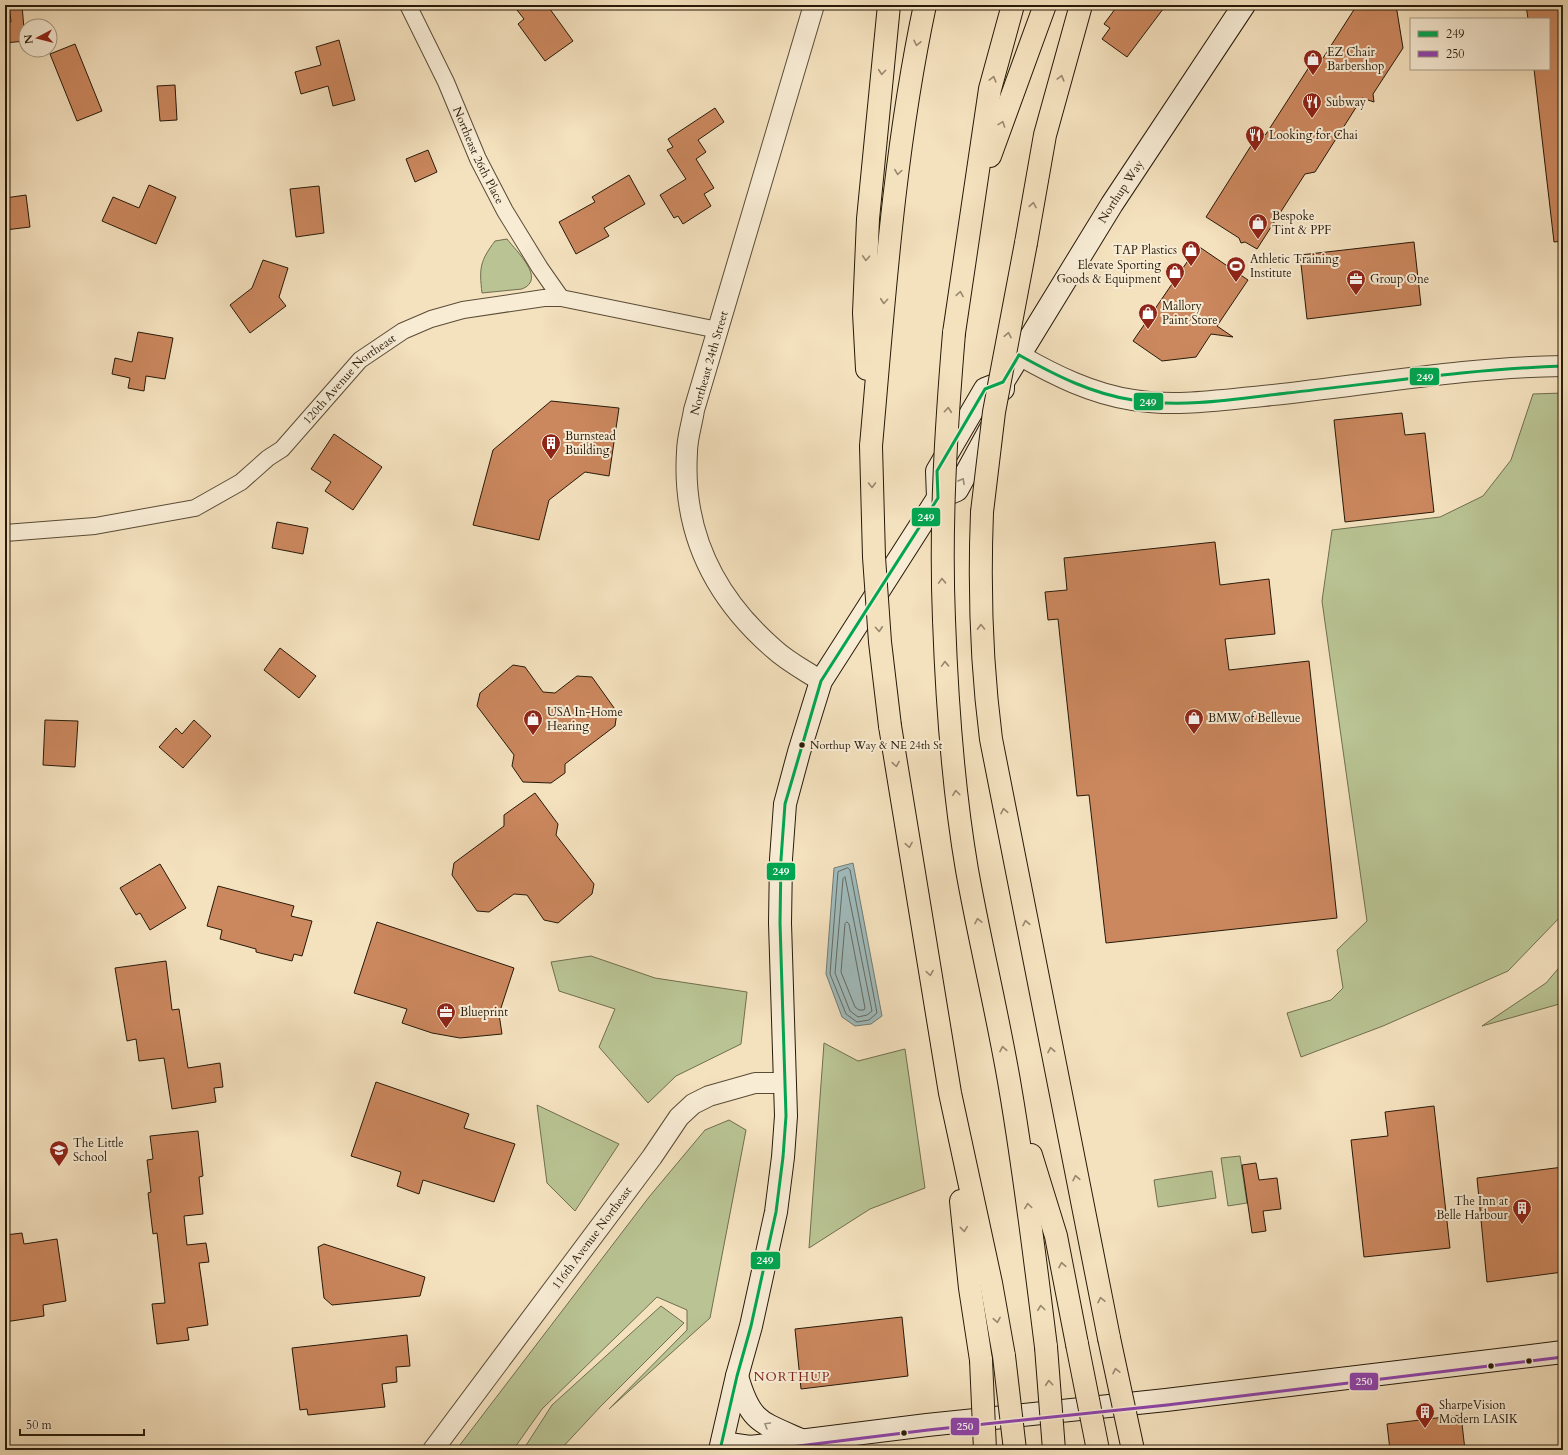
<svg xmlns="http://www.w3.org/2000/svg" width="1568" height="1455" viewBox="0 0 1568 1455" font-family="Cardo,serif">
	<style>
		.green { fill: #b9c393; stroke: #706e4e }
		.water { fill: #a0bbbc; stroke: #707b74 }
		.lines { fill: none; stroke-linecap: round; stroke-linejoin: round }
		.shore { stroke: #646a62; stroke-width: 1 }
		.building { fill: #cb875e; stroke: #271a09 }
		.minor-casing { stroke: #5a4c36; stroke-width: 18 }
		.tertiary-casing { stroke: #5a4c36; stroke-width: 22 }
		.secondary-casing { stroke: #271a09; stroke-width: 24 }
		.motorway-casing { stroke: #271a09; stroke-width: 24 }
		.minor { stroke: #f8ecd5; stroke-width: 16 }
		.tertiary { stroke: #f8ecd5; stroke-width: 20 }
		.secondary { stroke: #f8ecd5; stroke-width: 22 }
		.motorway { stroke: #f4e1be; stroke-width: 22 }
		.motorway-bridge-casing { stroke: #271a09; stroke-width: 24; stroke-linecap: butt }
		.motorway-bridge { stroke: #f4e1be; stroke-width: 22 }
		.bus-1-casing { stroke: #f8ecd5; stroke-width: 6 }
		.bus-2-casing { stroke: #f8ecd5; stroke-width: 6 }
		.bus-1 { stroke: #00a651; stroke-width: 3 }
		.bus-2 { stroke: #8e44ad; stroke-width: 3 }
		.oneway { stroke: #98876d }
		.oneway2 { stroke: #9a8e79 }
		.bus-dot { fill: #271a09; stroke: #f8ecd5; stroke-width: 1.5 }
		.labels { text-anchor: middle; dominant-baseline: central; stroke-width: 4; stroke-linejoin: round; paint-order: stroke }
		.bus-label { font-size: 11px; fill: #271a09; stroke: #f8ecd5; text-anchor: start }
		.poi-label { font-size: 12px; fill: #271a09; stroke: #f8ecd5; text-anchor: start }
		.street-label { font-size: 12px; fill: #271a09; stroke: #f8ecd5 }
		.neighbourhood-label { font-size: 13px; letter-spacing: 1px; fill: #7a1f14; stroke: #f8ecd5 }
		.line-badge { stroke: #f8ecd5; stroke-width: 1.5 }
		.badge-label { font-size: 11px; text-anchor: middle; font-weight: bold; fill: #fff }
	</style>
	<rect width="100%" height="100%" fill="#f4e1be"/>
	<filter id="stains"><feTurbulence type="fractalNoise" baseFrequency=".005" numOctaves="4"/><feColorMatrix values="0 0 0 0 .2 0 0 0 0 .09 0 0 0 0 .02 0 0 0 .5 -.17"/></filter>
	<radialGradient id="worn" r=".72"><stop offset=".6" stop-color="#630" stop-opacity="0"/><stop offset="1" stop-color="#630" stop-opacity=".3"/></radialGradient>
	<g class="green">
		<path d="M507,239C516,251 547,279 522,289L482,293C479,268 480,261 495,241Z"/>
		<polygon points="1563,393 1563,914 1508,971 1383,1026 1301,1057 1287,1013 1331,1000 1343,988 1337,950 1367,921 1322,601 1332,530 1440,517 1483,496 1511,460 1533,394"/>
		<polygon points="591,956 655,978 747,992 741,1044 676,1076 648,1103 599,1047 615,1009 559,991 551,962"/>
		<polygon points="1563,963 1563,1003 1482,1026 1546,983"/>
		<polygon points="824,1043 858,1061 905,1049 925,1188 870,1209 809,1248"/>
		<polygon points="537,1105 619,1144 575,1211 547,1183"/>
		<polygon points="729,1120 746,1130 710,1318 609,1409 687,1330 687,1310 657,1297 542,1409 513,1450 456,1450 649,1197 705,1130"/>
		<polygon points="1240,1156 1247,1203 1228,1206 1221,1158"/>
		<polygon points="1212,1171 1216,1198 1158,1207 1154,1180"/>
		<polygon points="661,1306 684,1323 601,1406 560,1450 523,1450 552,1405"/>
	</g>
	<polygon class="water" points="853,863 882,1016 871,1024 855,1026 842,1017 826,974 834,868"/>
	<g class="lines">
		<g class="shore">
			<polygon points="848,868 850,870 877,1013 869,1020 857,1022 846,1014 830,974 838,872"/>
			<polygon points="845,877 872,1011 867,1015 858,1017 850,1011 835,973 843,879"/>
			<polygon points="847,922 849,924 865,1008 864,1010 859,1010 855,1007 841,972 845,924"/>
		</g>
	</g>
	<g class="building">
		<polygon points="9,5 22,5 25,41 5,43 5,22 11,22"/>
		<polygon points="513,5 547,5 573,41 545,61 518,24 524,19"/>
		<polygon points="1118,5 1166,5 1127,57 1102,39 1110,28 1104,24"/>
		<polygon points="1357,5 1396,5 1403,48 1373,94 1374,102 1362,98 1315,172 1305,174 1257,249 1245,242 1241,243 1239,238 1206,217 1254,141 1260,139 1266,134 1311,64 1318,62 1323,58"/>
		<polygon points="1526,5 1563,5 1563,241 1554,242 1534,69 1549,69 1549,19 1528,19"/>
		<polygon points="339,40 355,100 333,106 328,86 301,94 295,72 321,65 316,47"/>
		<polygon points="75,44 102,111 77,121 50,54"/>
		<polygon points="175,85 177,120 160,121 157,86"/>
		<polygon points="715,108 724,122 698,140 706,152 696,159 714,188 704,194 711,206 683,224 678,216 674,218 660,195 686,179 667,150 673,147 668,139"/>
		<polygon points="428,150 437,172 415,182 406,159"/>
		<polygon points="629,175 645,204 604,228 609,236 576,254 559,222 595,202 592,197"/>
		<polygon points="149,185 176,197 156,244 102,221 113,197 139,208"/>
		<polygon points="319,186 324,233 296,237 290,189"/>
		<polygon points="26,195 30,227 5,230 5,198"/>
		<polygon points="1414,242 1421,305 1307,319 1300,255"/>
		<polygon points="1198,246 1248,280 1217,326 1233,337 1211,334 1196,357 1162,361 1133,341"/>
		<polygon points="263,260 288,268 279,297 286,306 250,333 230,305 252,288"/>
		<polygon points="138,332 173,338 165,379 146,376 144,391 128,388 130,378 112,374 115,358 132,362"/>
		<polygon points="551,401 619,408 609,476 585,472 549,500 539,540 473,525 493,450"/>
		<polygon points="1402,413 1405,435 1425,433 1434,512 1345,522 1334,420"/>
		<polygon points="334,434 382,467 353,510 325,491 331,482 311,469"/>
		<polygon points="277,522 308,528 303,554 272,548"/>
		<polygon points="1215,542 1220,585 1269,579 1275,634 1225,639 1229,670 1309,661 1337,918 1106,943 1089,795 1077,796 1058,619 1048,620 1045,592 1067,590 1064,558"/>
		<polygon points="280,648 316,676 299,698 264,670"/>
		<polygon points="513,665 525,667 543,692 555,693 577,676 592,677 617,712 615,726 565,764 565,773 551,783 523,782 512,766 514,755 477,706 480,693"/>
		<polygon points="45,720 78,721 75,767 43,765"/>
		<polygon points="194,720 211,736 183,768 159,747 176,728 182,734"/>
		<polygon points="535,793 558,824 556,835 594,884 592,894 558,923 544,920 527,895 514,894 489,912 477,911 452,875 454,863 504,826 504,815"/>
		<polygon points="160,864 186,908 150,930 140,913 136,915 120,888"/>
		<polygon points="218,886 294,906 291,916 312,921 302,956 294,954 292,961 256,952 256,949 220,939 222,930 207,926"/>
		<polygon points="377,922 514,968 499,1014 502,1034 460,1038 432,1033 402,1023 407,1009 354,993"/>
		<polygon points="166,961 172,1010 179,1009 188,1068 220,1063 223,1087 214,1088 216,1102 172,1109 164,1058 139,1061 136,1039 127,1041 115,968"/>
		<polygon points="376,1082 469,1114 464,1128 515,1144 494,1202 423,1180 419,1194 397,1186 401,1172 351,1156"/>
		<polygon points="1434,1106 1450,1248 1364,1257 1351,1140 1388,1136 1385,1112"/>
		<polygon points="198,1131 203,1176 199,1177 203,1214 184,1216 187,1245 206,1243 209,1262 199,1263 208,1325 187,1328 189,1340 157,1344 152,1304 165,1303 157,1233 153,1234 148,1193 151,1192 147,1160 153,1159 150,1136"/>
		<polygon points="1256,1163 1259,1180 1277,1178 1281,1209 1263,1211 1266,1231 1252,1233 1242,1165"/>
		<polygon points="1563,1167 1563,1272 1487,1282 1477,1178"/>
		<polygon points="22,1233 24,1244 57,1239 66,1301 43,1305 44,1316 5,1322 5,1235"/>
		<polygon points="324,1244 425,1277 420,1296 332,1305 324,1298 318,1247"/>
		<polygon points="902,1317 908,1376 801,1389 795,1329"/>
		<polygon points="407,1335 410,1366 396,1367 397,1382 382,1384 385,1407 308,1415 307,1409 300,1410 292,1348"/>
		<polygon points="1461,1415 1465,1450 1390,1450 1387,1424"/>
	</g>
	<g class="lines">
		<defs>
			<g id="minor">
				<path id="s1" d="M408,5L446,82L478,159L505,211L540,268L561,298"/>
				<path id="s2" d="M5,533L95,526L195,508L241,482L268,458L282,449L360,360L403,331L431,319L463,310L544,298H561L718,330"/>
			</g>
			<g id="tertiary">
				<path d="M814,5L694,410C692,424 687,438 687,452C682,533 714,597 774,649C788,662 806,671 821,681"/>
				<path d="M1019,355C1054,375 1092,394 1133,400C1176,407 1220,400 1263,396C1363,386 1463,367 1563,366"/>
				<path id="s3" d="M433,1450L652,1157L679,1117L693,1104L709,1096L755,1083H785"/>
			</g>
			<g id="secondary">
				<path id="s4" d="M1003,389V382L1112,204L1244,5"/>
				<polyline points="938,498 957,490 992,426"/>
				<path d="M737,1376C750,1422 760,1422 801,1440"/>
				<polyline points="722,1443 750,1447 927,1425 1166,1400 1563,1352"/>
				<polyline points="720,1450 737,1376 751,1326 776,1212 783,1157 786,1116 780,923 781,859 785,804 799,752 821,681 938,498 937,471 985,389 1003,382"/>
			</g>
			<g id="motorway">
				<polyline points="990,156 1045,5"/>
				<polyline points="1026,243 1045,135 1081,5"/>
				<polyline points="954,333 990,89 1013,5"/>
				<polyline points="867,369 864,313 868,219 889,5"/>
				<path d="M871,446C884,299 894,150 925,5"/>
				<path d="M982,512C979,589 981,662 991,739L1109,1338"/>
				<path d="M944,620C947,704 953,788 967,870C980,943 998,1015 1010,1087C1025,1174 1035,1260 1046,1347"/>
				<polyline points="890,726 950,1093 991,1283 1004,1356"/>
				<polyline points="1031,1155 1056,1236 1077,1344"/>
				<polyline points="961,1201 970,1288 981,1360"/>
			</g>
		</defs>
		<use href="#minor" class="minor-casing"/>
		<use href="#tertiary" class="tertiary-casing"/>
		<use href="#secondary" class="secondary-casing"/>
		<use href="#motorway" class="motorway-casing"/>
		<use href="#minor" class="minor"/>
		<use href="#tertiary" class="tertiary"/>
		<use href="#secondary" class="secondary"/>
		<use href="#motorway" class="motorway"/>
		<defs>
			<g id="motorway-bridge">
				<polyline points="871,446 874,557 880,642 890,726"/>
				<polyline points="982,512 994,412 1026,243"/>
				<path d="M944,620C940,524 946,429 954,333"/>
				<polyline points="1109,1338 1133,1450"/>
				<polyline points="1077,1344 1098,1450"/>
				<polyline points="1046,1347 1054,1450"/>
				<polyline points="1004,1356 1015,1450"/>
				<polyline points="981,1360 985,1450"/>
			</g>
		</defs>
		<use href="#motorway-bridge" class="motorway-bridge-casing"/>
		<use href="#motorway-bridge" class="motorway-bridge"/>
		<defs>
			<g id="bus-1">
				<path d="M1019,355C1055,375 1092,394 1133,400C1184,408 1236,399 1287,393C1379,383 1470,369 1563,366"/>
				<polyline points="720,1450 737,1376 751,1326 776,1212 783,1157 786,1116 780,923 781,859 785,804 821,681 938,498 937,471 985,389 1003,382 1019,355"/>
			</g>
			<polyline id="bus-2" points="766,1450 928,1430 1167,1405 1563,1357"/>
		</defs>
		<use href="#bus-1" class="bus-1-casing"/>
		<use href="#bus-2" class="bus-2-casing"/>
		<use href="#bus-1" class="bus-1"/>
		<use href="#bus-2" class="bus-2"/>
	</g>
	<defs><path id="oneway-chevron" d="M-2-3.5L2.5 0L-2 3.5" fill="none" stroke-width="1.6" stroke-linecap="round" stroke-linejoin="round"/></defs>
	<g class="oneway">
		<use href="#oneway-chevron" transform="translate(917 43) rotate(102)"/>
		<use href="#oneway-chevron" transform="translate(882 72) rotate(95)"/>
		<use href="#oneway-chevron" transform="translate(1061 78) rotate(-75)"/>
		<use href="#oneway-chevron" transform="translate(993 79) rotate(-75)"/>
		<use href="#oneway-chevron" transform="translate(1002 124) rotate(-70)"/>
		<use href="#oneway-chevron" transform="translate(898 172) rotate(98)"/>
		<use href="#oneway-chevron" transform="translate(1033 205) rotate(-80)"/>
		<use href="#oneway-chevron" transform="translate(866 258) rotate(93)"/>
		<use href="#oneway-chevron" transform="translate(960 294) rotate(-81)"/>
		<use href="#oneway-chevron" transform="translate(884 301) rotate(95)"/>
		<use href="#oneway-chevron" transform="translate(1008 335) rotate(-79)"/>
		<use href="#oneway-chevron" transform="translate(948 410) rotate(-85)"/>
		<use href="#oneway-chevron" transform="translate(872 485) rotate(89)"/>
		<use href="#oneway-chevron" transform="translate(942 581) rotate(-92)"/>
		<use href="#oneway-chevron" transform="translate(981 627) rotate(-91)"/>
		<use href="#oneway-chevron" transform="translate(879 629) rotate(86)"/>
		<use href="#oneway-chevron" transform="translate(945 664) rotate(-92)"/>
		<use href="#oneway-chevron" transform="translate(896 764) rotate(81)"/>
		<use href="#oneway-chevron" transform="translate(956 793) rotate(-97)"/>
		<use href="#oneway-chevron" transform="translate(1004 811) rotate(-101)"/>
		<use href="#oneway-chevron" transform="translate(909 845) rotate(81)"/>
		<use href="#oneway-chevron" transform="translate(978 921) rotate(-102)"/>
		<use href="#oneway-chevron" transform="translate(1026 923) rotate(-101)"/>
		<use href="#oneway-chevron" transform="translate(930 973) rotate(81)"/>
		<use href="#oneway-chevron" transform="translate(1003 1049) rotate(-101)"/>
		<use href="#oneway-chevron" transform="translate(1051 1050) rotate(-101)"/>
		<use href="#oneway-chevron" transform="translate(1076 1178) rotate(-101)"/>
		<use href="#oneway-chevron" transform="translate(1028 1206) rotate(-98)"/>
		<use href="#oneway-chevron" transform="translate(964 1229) rotate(84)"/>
		<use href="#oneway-chevron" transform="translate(1062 1265) rotate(-101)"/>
		<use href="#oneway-chevron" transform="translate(1101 1300) rotate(-102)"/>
		<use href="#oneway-chevron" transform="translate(1041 1308) rotate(-97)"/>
		<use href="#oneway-chevron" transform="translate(997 1320) rotate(80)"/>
		<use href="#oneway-chevron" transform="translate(1116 1371) rotate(-102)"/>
		<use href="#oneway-chevron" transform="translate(1049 1383) rotate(-95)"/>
	</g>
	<g class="oneway2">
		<use href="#oneway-chevron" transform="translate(962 481) rotate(-61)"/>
		<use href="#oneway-chevron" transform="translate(767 1425) rotate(-150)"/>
	</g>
	<defs>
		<symbol id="shop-pin" viewBox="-11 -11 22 30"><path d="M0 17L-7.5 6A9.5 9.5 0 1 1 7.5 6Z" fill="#8f2418" stroke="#f8ecd5"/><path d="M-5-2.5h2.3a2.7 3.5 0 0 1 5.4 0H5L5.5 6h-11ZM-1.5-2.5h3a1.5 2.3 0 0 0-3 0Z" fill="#fff"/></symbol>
		<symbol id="restaurant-pin" viewBox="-11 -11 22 30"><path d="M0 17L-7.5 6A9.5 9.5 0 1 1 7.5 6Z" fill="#8f2418" stroke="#f8ecd5"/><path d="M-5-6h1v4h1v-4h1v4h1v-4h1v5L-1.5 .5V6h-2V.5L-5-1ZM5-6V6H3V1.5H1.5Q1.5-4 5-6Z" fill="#fff"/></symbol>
		<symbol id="stadium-pin" viewBox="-11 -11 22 30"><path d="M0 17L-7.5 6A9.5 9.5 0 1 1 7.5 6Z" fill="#8f2418" stroke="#f8ecd5"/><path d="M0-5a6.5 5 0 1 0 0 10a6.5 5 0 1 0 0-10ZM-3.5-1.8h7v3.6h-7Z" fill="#fff"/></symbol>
		<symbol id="office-pin" viewBox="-11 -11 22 30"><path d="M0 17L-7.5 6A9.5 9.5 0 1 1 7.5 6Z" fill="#8f2418" stroke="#f8ecd5"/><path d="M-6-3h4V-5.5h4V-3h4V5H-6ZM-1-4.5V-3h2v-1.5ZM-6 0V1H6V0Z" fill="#fff"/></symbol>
		<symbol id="building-pin" viewBox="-11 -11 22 30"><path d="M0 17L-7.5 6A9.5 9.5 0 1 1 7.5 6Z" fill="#8f2418" stroke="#f8ecd5"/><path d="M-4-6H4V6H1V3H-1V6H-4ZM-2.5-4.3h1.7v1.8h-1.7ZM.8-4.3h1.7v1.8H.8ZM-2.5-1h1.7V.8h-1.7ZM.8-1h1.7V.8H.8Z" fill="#fff"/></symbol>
		<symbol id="school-pin" viewBox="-11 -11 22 30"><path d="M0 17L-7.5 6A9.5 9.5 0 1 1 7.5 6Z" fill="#8f2418" stroke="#f8ecd5"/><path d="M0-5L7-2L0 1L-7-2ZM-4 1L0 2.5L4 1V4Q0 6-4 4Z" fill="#fff"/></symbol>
	</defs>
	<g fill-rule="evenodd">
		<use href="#shop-pin" x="1302" y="48" width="22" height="30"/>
		<use href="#restaurant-pin" x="1301" y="91" width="22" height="30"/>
		<use href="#restaurant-pin" x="1244" y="124" width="22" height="30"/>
		<use href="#shop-pin" x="1247" y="212" width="22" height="30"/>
		<use href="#shop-pin" x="1180" y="239" width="22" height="30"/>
		<use href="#stadium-pin" x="1225" y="255" width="22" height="30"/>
		<use href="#shop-pin" x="1164" y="261" width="22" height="30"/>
		<use href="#office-pin" x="1345" y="268" width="22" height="30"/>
		<use href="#shop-pin" x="1137" y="302" width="22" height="30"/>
		<use href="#building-pin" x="540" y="432" width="22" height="30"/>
		<use href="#shop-pin" x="1183" y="707" width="22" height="30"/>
		<use href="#shop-pin" x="522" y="708" width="22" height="30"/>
		<use href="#office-pin" x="435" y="1001" width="22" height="30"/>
		<use href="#school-pin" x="48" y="1139" width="22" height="30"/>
		<use href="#building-pin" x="1511" y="1197" width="22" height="30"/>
		<use href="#building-pin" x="1414" y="1401" width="22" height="30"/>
	</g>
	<g class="bus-dot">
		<circle cx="802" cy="745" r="3.5"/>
		<circle cx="1529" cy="1361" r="3.5"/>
		<circle cx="1491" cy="1366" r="3.5"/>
		<circle cx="904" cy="1433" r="3.5"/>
	</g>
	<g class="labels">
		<g class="bus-label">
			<text x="810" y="745">Northup Way &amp; NE 24th St</text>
		</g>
		<g class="poi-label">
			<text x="1327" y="52">EZ Chair<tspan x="1327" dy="14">Barbershop</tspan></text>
			<text x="1326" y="102">Subway</text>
			<text x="1269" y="135">Looking for Chai</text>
			<text x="1272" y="216">Bespoke<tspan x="1272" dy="14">Tint &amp; PPF</tspan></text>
			<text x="1177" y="250" text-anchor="end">TAP Plastics</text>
			<text x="1250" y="259">Athletic Training<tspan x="1250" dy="14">Institute</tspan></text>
			<text x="1161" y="265" text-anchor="end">Elevate Sporting<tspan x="1161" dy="14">Goods &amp; Equipment</tspan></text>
			<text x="1370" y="279">Group One</text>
			<text x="1162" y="306">Mallory<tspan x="1162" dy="14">Paint Store</tspan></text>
			<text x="565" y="436">Burnstead<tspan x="565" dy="14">Building</tspan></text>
			<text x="547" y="712">USA In-Home<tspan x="547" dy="14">Hearing</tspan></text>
			<text x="1208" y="718">BMW of Bellevue</text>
			<text x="460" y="1012">Blueprint</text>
			<text x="73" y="1143">The Little<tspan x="73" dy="14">School</tspan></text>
			<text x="1508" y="1201" text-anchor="end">The Inn at<tspan x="1508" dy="14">Belle Harbour</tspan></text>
			<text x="1439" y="1405">SharpeVision<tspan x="1439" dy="14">Modern LASIK</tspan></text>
		</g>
		<g class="street-label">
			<text stroke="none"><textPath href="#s1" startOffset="166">Northeast 26th Place</textPath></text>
			<text stroke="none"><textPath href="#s4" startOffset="231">Northup Way</textPath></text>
			<text transform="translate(709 363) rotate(-74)">Northeast 24th Street</text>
			<text stroke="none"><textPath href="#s2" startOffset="395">120th Avenue Northeast</textPath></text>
			<text stroke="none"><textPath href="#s3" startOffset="265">116th Avenue Northeast</textPath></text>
		</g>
		<g class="neighbourhood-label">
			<text x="792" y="1377">NORTHUP</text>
		</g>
	</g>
	<g class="line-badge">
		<rect x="1409" y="367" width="31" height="19" rx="4" fill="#00a651"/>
		<rect x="1133" y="392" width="31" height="19" rx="4" fill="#00a651"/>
		<rect x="911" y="507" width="30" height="20" rx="4" fill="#00a651"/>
		<rect x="766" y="862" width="30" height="19" rx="4" fill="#00a651"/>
		<rect x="750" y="1251" width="31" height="19" rx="4" fill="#00a651"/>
		<rect x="1349" y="1372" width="30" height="19" rx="4" fill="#8e44ad"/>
		<rect x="950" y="1417" width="30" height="19" rx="4" fill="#8e44ad"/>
	</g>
	<g class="badge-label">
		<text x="1425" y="381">249</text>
		<text x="1148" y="406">249</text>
		<text x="926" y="521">249</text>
		<text x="781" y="875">249</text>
		<text x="765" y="1264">249</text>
		<text x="1364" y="1385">250</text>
		<text x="965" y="1430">250</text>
	</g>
	<rect width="1568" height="1455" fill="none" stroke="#f4e1be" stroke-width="20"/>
	<rect x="6" y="6" width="1556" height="1443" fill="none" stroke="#271a09" stroke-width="2"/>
	<rect x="10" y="10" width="1548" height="1435" fill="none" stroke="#271a09"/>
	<rect x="1410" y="18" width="140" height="52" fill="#f8ecd5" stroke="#a49883"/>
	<rect x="1418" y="31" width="20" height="6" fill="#00a651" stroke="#a49883"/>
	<text x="1446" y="38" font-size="12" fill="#271a09">249</text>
	<rect x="1418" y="51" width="20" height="6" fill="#8e44ad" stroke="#a49883"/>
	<text x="1446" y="58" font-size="12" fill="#271a09">250</text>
	<g transform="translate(38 38) rotate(263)"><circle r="19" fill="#f8ecd5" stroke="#a49883"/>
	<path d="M0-3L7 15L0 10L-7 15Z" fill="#8f2418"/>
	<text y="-6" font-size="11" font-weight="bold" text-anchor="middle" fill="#271a09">N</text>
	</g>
	<path d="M20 1429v6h124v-6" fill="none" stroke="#271a09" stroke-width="2"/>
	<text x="26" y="1429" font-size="12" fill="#271a09" stroke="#f8ecd5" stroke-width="3" paint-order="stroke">50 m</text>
	<rect width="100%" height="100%" filter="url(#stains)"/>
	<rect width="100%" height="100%" fill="url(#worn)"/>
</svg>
